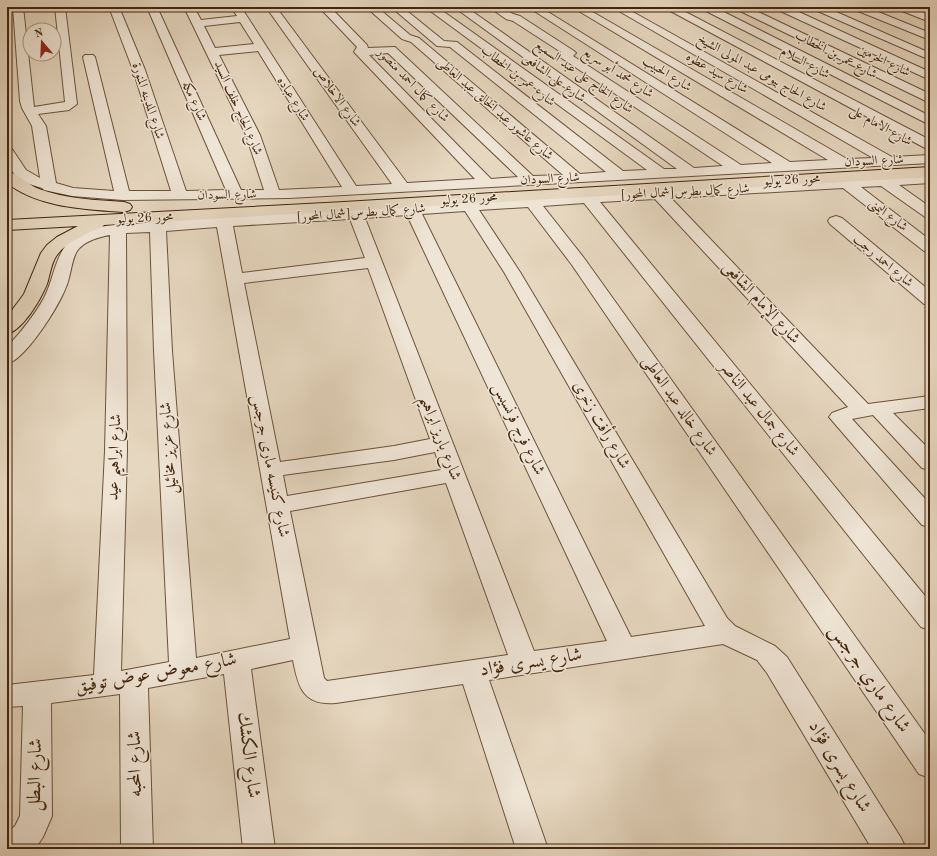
<svg xmlns="http://www.w3.org/2000/svg" width="937" height="856" viewBox="0 0 937 856" font-family="'Old Standard TT',Amiri,serif">
	<style>
		.lines { fill: none; stroke-linecap: round; stroke-linejoin: round }
		.minor-casing { stroke: #6c523a; stroke-width: 2 }
		.highway-casing { stroke: #43250d; stroke-width: 2 }
		.minor { fill: #efe5d6; fill-rule: evenodd }
		.highway { fill: #e6d7c0; fill-rule: evenodd }
		.labels { text-anchor: middle; dominant-baseline: central; stroke-width: 3; stroke-linejoin: round; paint-order: stroke }
		.far-street-label { font-size: 13px; fill: #43250d; stroke: #efe5d6 }
		.street-label { font-size: 16px; fill: #43250d; stroke: #efe5d6 }
		.near-street-label { font-size: 19px; fill: #43250d; stroke: #efe5d6 }
	</style>
	<rect width="100%" height="100%" fill="#e6d7c0"/>
	<filter id="stains"><feTurbulence type="fractalNoise" baseFrequency=".005" numOctaves="4"/><feColorMatrix values="0 0 0 0 .2 0 0 0 0 .09 0 0 0 0 .02 0 0 0 .5 -.17"/></filter>
	<radialGradient id="worn" r=".72"><stop offset=".6" stop-color="#630" stop-opacity="0"/><stop offset="1" stop-color="#630" stop-opacity=".3"/></radialGradient>
	<g class="lines">
		<defs>
			<g id="minor">
				<path d="M13,7H23L34,107L65,102L55,7H65L77,104L69,110L38,114L46,126L56,183L73,188L114,191L83,57L85,55H93L95,57L129,191H171L133,70L109,7H119L145,70L186,191L226,190L147,7H157L241,190H264L246,135L184,7H194L201,20L237,16L231,7H241L356,186L392,184L266,7H276L407,183L475,179L356,54L354,52L357,47L319,7H330L367,45L368,48L395,47L533,176L563,175L411,42L402,39L366,7H377L410,35L419,38L580,174L606,172L450,47L437,46L391,7H402L444,41L457,42L623,171L647,170L425,7H437L664,169H677L454,7H466L694,168L723,166L560,57L558,55L561,52L513,21L506,19L489,7H501L513,14L520,16L574,51L576,53L573,56L741,165L772,163L528,7H540L790,162L828,160L572,7H584L847,159L873,158L612,7H624L892,157L930,155V163L289,198L123,200L72,196L44,190L42,188L29,184L16,176L7,165V148L12,149L26,170L40,178L32,126L22,108L20,101ZM240,22L254,44L215,48L204,26ZM258,51L342,187L279,190L260,135L219,55ZM388,53L518,177L491,179L369,55Z"/>
				<polygon points="663,7 676,7 930,140 930,149 925,148"/>
				<polygon points="701,7 714,7 930,116 930,125 702,9"/>
				<polygon points="735,7 748,7 930,94 930,103 736,9"/>
				<polygon points="775,7 788,7 930,72 930,80 776,9"/>
				<polygon points="812,7 825,7 930,53 930,60 813,9"/>
				<polygon points="852,7 866,7 930,33 930,40 853,9"/>
				<polygon points="896,7 910,7 930,15 930,22 897,9"/>
				<path d="M930,175V183L899,185L930,207V219L925,217L881,186L861,187L930,240V253L924,251L843,188L671,198L868,404L930,396V408L893,413L930,450V470L922,468L873,415L852,419L930,504V527L922,525L829,417L832,413L848,407L655,199L600,202L930,602V630L921,627L584,203L543,206L584,258L930,741V778L919,774L572,265L528,207L479,210L520,272L727,618L735,626L775,646L787,657L901,838L906,849H872L767,673L757,660L723,644L489,680L548,849H516L463,684L336,703C303,706 298,687 293,660L251,669L275,849H243L224,674L148,688L153,849H121L120,694L51,703L52,816L43,837L35,849H7V833L15,826L20,816L23,706L7,707V685L94,675L105,451L110,235C99,237 84,241 77,251C71,261 71,276 66,287C59,306 26,359 7,364V347C21,332 34,316 44,298C56,275 55,244 83,232C107,222 133,226 158,221L588,193ZM465,211L504,272L705,626L631,637L422,214ZM407,215L607,641L534,651L365,218ZM350,219L365,258L242,273L233,226ZM217,227L290,639L196,658L172,351L166,231ZM150,232L154,351L169,662L121,671L127,451L126,233ZM368,268L430,439L394,446L280,462L244,283ZM435,452L441,470L287,496L283,475L394,460ZM446,483L508,655L327,681L324,678L290,511Z"/>
				<polygon points="836,216 842,218 930,291 930,305 924,304 830,224 828,221 830,218"/>
			</g>
			<g id="highway">
				<path d="M930,167V177L104,225L102,227C87,234 67,241 57,255C51,263 50,275 47,284C41,299 23,330 7,334V317L24,294L41,253L47,245L57,237L78,226L7,230V220L344,202Z"/>
				<path d="M7,171C19,174 28,185 39,189C66,199 96,200 124,202L130,204L132,207L130,210L124,212C85,209 39,208 7,183Z"/>
			</g>
		</defs>
		<use href="#minor" class="minor-casing"/>
		<use href="#highway" class="highway-casing"/>
		<use href="#minor" class="minor"/>
		<use href="#highway" class="highway"/>
	</g>
	<g class="labels">
		<g class="far-street-label">
			<text transform="translate(836 55) rotate(27)">شارع عمر بن الخطاب</text>
			<text transform="translate(884 61) rotate(26)">شارع الحرمين</text>
			<text transform="translate(805 63) rotate(28)">شارع السلام</text>
			<text transform="translate(618 73) rotate(33)">شارع محمد أبو سريع</text>
			<text transform="translate(717 73) rotate(30)">شارع سيد عطوه</text>
			<text transform="translate(762 73) rotate(29)">شارع الحاج بيومى عبد المولى الشيخ</text>
			<text transform="translate(667 74) rotate(32)">شارع الحبيب</text>
			<text transform="translate(518 76) rotate(38)">شارع عمر بن الخطاب</text>
			<text transform="translate(584 77) rotate(35)">شارع الحاج على عبد السميع</text>
			<text transform="translate(554 78) rotate(36)">شارع على الشافعى</text>
			<text transform="translate(413 85) rotate(46)">شارع كمال احمد منصور</text>
			<text transform="translate(337 97) rotate(54)">شارع الاخلاص</text>
			<text transform="translate(293 99) rotate(58)">شارع عباده</text>
			<text transform="translate(148 101) rotate(72)">شارع المدينه المنورة</text>
			<text transform="translate(194 101) rotate(66)">شارع مكه</text>
			<text transform="translate(238 108) rotate(66)">شارع الحاج خلف السيد</text>
			<text transform="translate(495 109) rotate(41)">شارع عاشور عبد الخالق عبد العاطى</text>
			<text transform="translate(881 126) rotate(29)">شارع الامام على</text>
			<text transform="translate(874 161) rotate(-3)">شارع السودان</text>
			<text transform="translate(550 179) rotate(-3)">شارع السودان</text>
			<text transform="translate(792 180) rotate(-3)">محور 26 يوليو</text>
			<text transform="translate(685 192) rotate(-3)">شارع كمال بطرس[شمال المحور]</text>
			<text transform="translate(227 195) rotate(-1)">شارع السودان</text>
			<text transform="translate(469 199) rotate(-4)">محور 26 يوليو</text>
			<text transform="translate(361 213) rotate(-4)">شارع كمال بطرس[شمال المحور]</text>
			<text transform="translate(888 215) rotate(37)">شارع اليمنى</text>
			<text transform="translate(145 218) rotate(-3)">محور 26 يوليو</text>
			<text transform="translate(883 261) rotate(40)">شارع احمد رجب</text>
		</g>
		<g class="street-label">
			<text transform="translate(761 303) rotate(47)">شارع الإمام الشافعى</text>
			<text transform="translate(679 406) rotate(55)">شارع خالد عبد العاطى</text>
			<text transform="translate(759 409) rotate(51)">شارع جمال عبد الناصر</text>
			<text transform="translate(601 425) rotate(60)">شارع رأفت زخرى</text>
			<text transform="translate(518 429) rotate(64)">شارع فرج فرنسيس</text>
			<text transform="translate(440 438) rotate(69)">شارع باريز ابراهيم</text>
			<text transform="translate(169 448) rotate(-94)">شارع عزيز مخائيل</text>
			<text transform="translate(115 457) rotate(-88)">شارع ابراهيم عيد</text>
			<text transform="translate(270 466) rotate(79)">شارع كنيسه مارى جرجس</text>
		</g>
		<g class="near-street-label">
			<text transform="translate(531 663) rotate(-9)">شارع يسرى فؤاد</text>
			<text transform="translate(156 674) rotate(-10)">شارع معوض عوض توفيق</text>
			<text transform="translate(869 679) rotate(55)">شارع ماري جرجس</text>
			<text transform="translate(248 755) rotate(83)">شارع الكشك</text>
			<text transform="translate(136 764) rotate(-91)">شارع المحبه</text>
			<text transform="translate(839 767) rotate(59)">شارع يسرى فؤاد</text>
			<text transform="translate(36 775) rotate(-89)">شارع البطل</text>
		</g>
	</g>
	<rect width="937" height="856" fill="none" stroke="#e6d7c0" stroke-width="24"/>
	<rect x="8" y="8" width="921" height="840" fill="none" stroke="#43250d" stroke-width="2"/>
	<rect x="12" y="12" width="913" height="832" fill="none" stroke="#43250d"/>
	<g transform="translate(42 42) rotate(341)"><circle r="19" fill="#efe5d6" stroke="#aa9886"/>
	<path d="M0-3L7 15L0 10L-7 15Z" fill="#8f2418"/>
	<text y="-6" font-size="11" font-weight="bold" text-anchor="middle" fill="#43250d">N</text>
	</g>
	<rect width="100%" height="100%" filter="url(#stains)"/>
	<rect width="100%" height="100%" fill="url(#worn)"/>
</svg>
